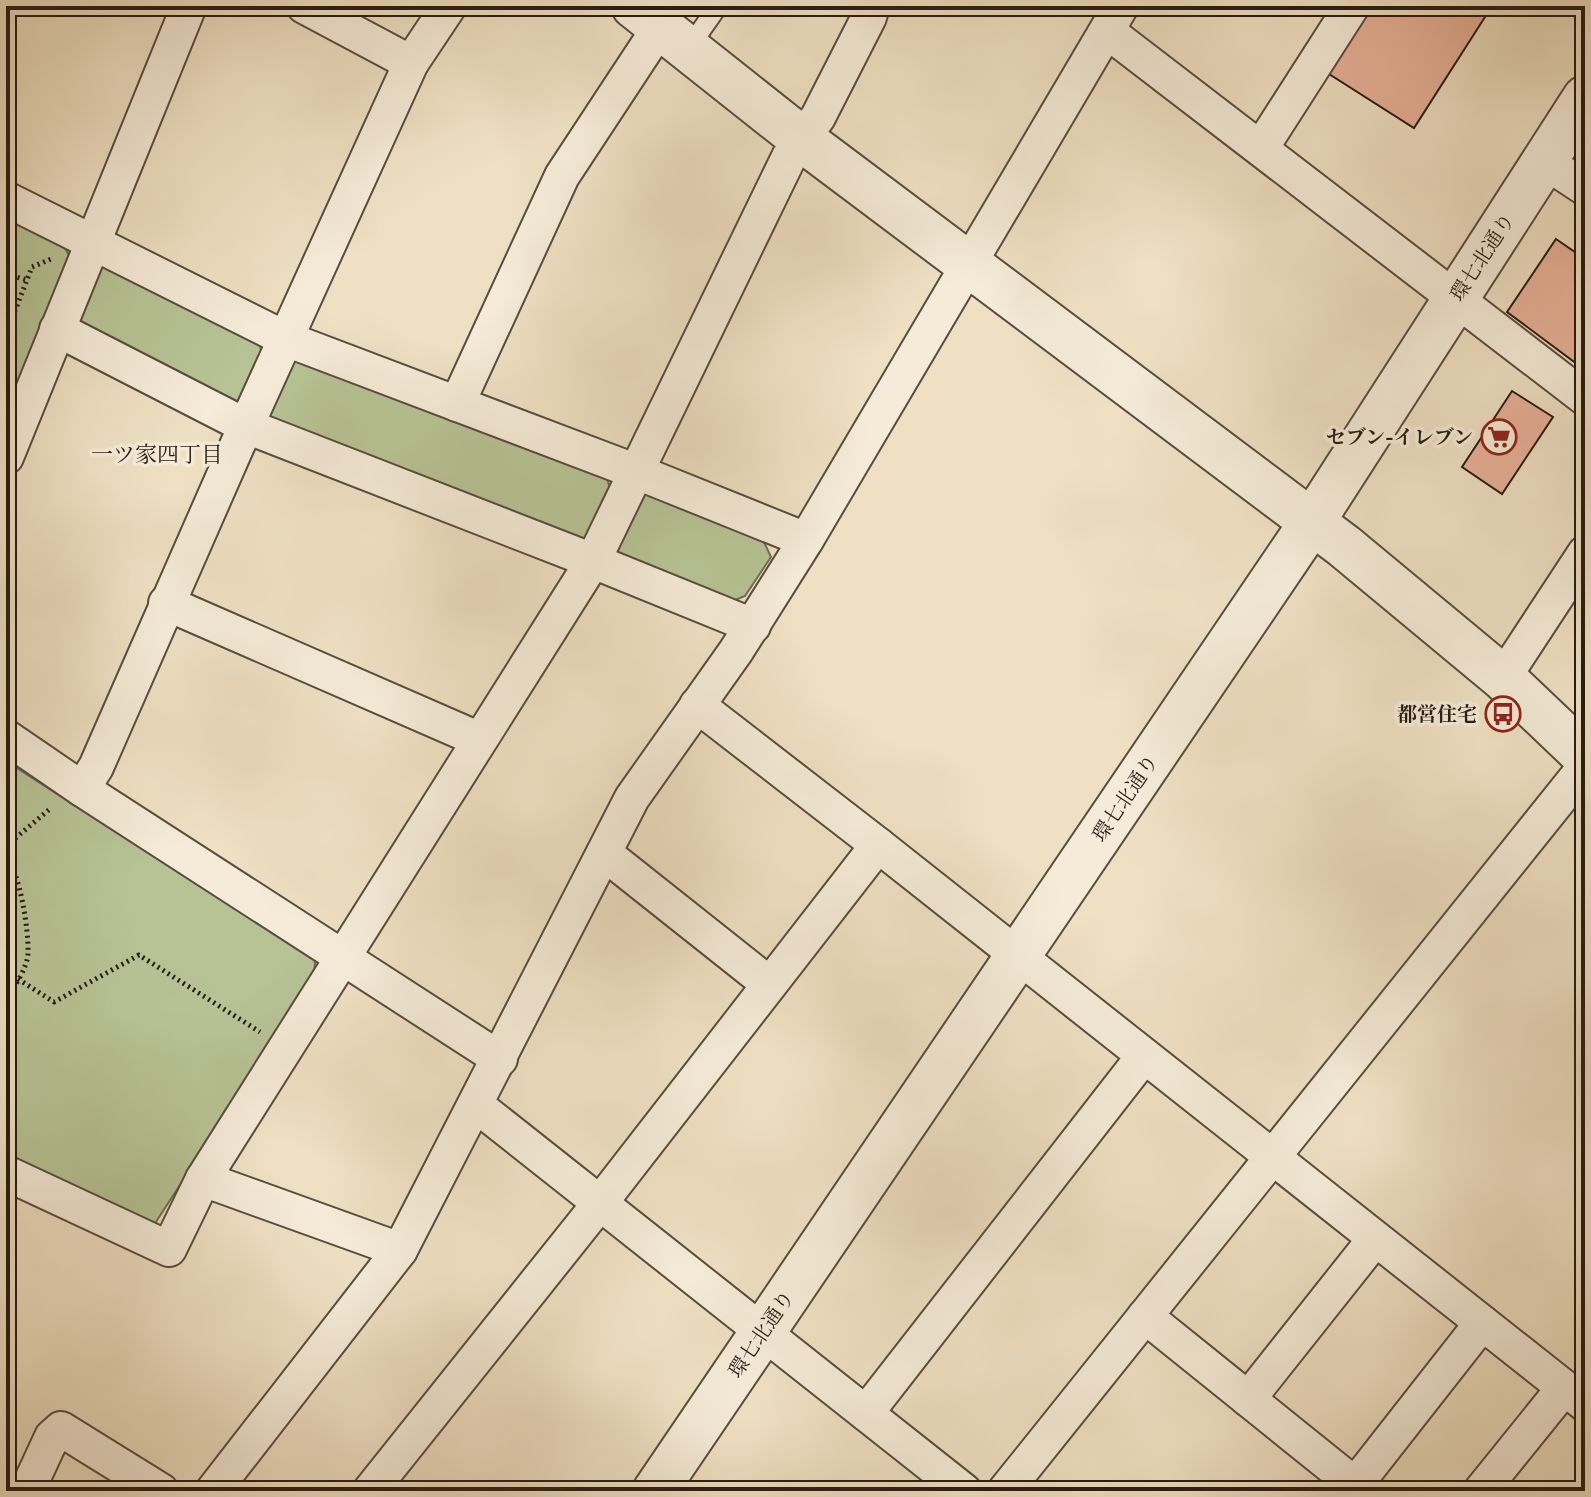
<svg xmlns="http://www.w3.org/2000/svg" width="1591" height="1497" viewBox="0 0 1591 1497" font-family="'Libre Caslon Text','Noto Serif JP',serif">
	<style>
		.green { fill: #b7c395; stroke: #6f6f54; stroke-width: 2 }
		.building { fill: #e7b098; stroke: #271b14; stroke-width: 2 }
		.lines { fill: none; stroke-linecap: round; stroke-linejoin: round }
		.service-casing { stroke: #594c40; stroke-width: 22 }
		.minor-casing { stroke: #594c40; stroke-width: 38 }
		.tertiary-casing { stroke: #594c40; stroke-width: 48 }
		.path { stroke: #271b14; stroke-width: 5; stroke-dasharray: 2 4; stroke-linecap: butt }
		.service { stroke: #f5ebd8; stroke-width: 18 }
		.minor { stroke: #f5ebd8; stroke-width: 34 }
		.tertiary { stroke: #f5ebd8; stroke-width: 44 }
		.labels { text-anchor: middle; dominant-baseline: central; stroke-width: 7; stroke-linejoin: round; paint-order: stroke }
		.street-label { font-size: 20px; fill: #271b14; stroke: #f5ebd8 }
		.poi-label { font-size: 20px; font-weight: bold; fill: #271b14; stroke: #f5ebd8; text-anchor: end }
		.neighbourhood-label { font-size: 22px; fill: #271b14; stroke: #f5ebd8 }
	</style>
	<rect width="100%" height="100%" fill="#efe0c3"/>
	<filter id="stains"><feTurbulence type="fractalNoise" baseFrequency=".0025" numOctaves="4"/><feColorMatrix values="0 0 0 0 .2 0 0 0 0 .09 0 0 0 0 .02 0 0 0 .5 -.17"/></filter>
	<radialGradient id="worn" r=".72"><stop offset=".6" stop-color="#630" stop-opacity="0"/><stop offset="1" stop-color="#630" stop-opacity=".3"/></radialGradient>
	<g class="green">
		<polygon points="6,211 60,237 71,260 6,415"/>
		<polygon points="109,263 258,340 264,358 243,400 228,404 77,328 89,268"/>
		<polygon points="302,359 607,479 612,494 592,537 574,546 274,425 266,408 286,363"/>
		<polygon points="644,493 764,542 771,557 745,596 733,601 618,560 610,545"/>
		<polygon points="6,761 315,960 314,979 150,1231 6,1163"/>
	</g>
	<g class="building">
		<polygon points="1372,6 1492,6 1414,128 1329,74"/>
		<polygon points="1556,239 1585,259 1585,352 1577,364 1507,312"/>
		<polygon points="1512,391 1553,417 1502,494 1462,467"/>
	</g>
	<g class="lines">
		<defs>
			<polyline id="service" points="688,49 718,6"/>
			<g id="minor">
				<polyline points="304,6 411,63"/>
				<polyline points="1107,31 1585,398"/>
				<polyline points="1261,148 1352,6"/>
				<polyline points="1544,161 1585,188"/>
				<polyline points="6,199 286,339 637,472 806,540"/>
				<polyline points="57,329 246,426 593,561 753,626"/>
				<polyline points="457,404 562,176 660,27"/>
				<polyline points="6,457 189,6"/>
				<polyline points="166,603 478,739"/>
				<polyline points="1503,678 1585,553"/>
				<polyline points="697,705 878,845 1585,1404"/>
				<polyline points="6,737 82,789 500,1059"/>
				<polyline points="82,789 96,767 236,448 411,63 449,6"/>
				<polyline points="604,853 769,984"/>
				<polyline points="476,1105 964,1491"/>
				<polyline points="6,1173 169,1249 203,1179 593,561 789,157 818,117 869,17 872,6"/>
				<polyline points="203,1179 400,1250"/>
				<polyline points="1145,1316 1355,1485 1482,1323"/>
				<polyline points="1248,1399 1375,1239"/>
				<polyline points="866,1413 1144,1056"/>
				<polyline points="27,1491 52,1437 61,1429 161,1491"/>
				<polyline points="213,1491 400,1250 632,798 736,651 806,540 1121,6"/>
				<polyline points="370,1491 600,1203 878,845"/>
				<polyline points="1005,1491 1585,767"/>
				<polyline points="1481,1491 1564,1388"/>
			</g>
			<g id="tertiary">
				<polyline points="634,6 803,140 1344,546 1503,678 1585,756"/>
				<polyline points="655,1491 1312,522 1585,98"/>
			</g>
		</defs>
		<use href="#service" class="service-casing"/>
		<use href="#minor" class="minor-casing"/>
		<use href="#tertiary" class="tertiary-casing"/>
		<g class="path">
			<polyline points="6,274 27,280"/>
			<polyline points="6,334 32,267 51,259"/>
			<polyline points="6,846 51,808"/>
			<path d="M6,855C20,874 29,930 28,954C27,968 14,988 6,1000"/>
			<polyline points="18,979 54,1002 139,955 260,1032"/>
		</g>
		<use href="#service" class="service"/>
		<use href="#minor" class="minor"/>
		<use href="#tertiary" class="tertiary"/>
	</g>
	<defs>
		<symbol id="supermarket-ring" viewBox="-11 -11 22 22"><circle r="9.5" fill="#f5ebd8" stroke="#8f2418" stroke-width="1.5"/><path d="M-6-5.5h2.5l.6 2H6L4.5 2H-2.5L-4.4-4H-6ZM-1.5 3.2a1.3 1.3 0 1 0 .1 0ZM3 3.2a1.3 1.3 0 1 0 .1 0Z" fill="#8f2418"/></symbol>
		<symbol id="bus-ring" viewBox="-11 -11 22 22"><circle r="9.5" fill="#f5ebd8" stroke="#8f2418" stroke-width="1.5"/><path d="M-5-6H5V4H4V6H2V4H-2V6H-4V4H-5ZM-3.5-4V0h7V-4ZM-3.5 1.2v1.5H-2V1.2ZM2 1.2v1.5H3.5V1.2Z" fill="#8f2418"/></symbol>
	</defs>
	<g fill-rule="evenodd">
		<use href="#supermarket-ring" x="1479" y="417" width="40" height="40"/>
		<use href="#bus-ring" x="1483" y="694" width="40" height="40"/>
	</g>
	<g class="labels">
		<g class="street-label">
			<text transform="translate(1482 257) rotate(-57)">環七北通り</text>
			<text transform="translate(1125 798) rotate(-56)">環七北通り</text>
			<text transform="translate(761 1334) rotate(-56)">環七北通り</text>
		</g>
		<g class="poi-label">
			<text x="1473" y="437">セブン-イレブン</text>
			<text x="1477" y="714">都営住宅</text>
		</g>
		<g class="neighbourhood-label">
			<text x="157" y="454">一ツ家四丁目</text>
		</g>
	</g>
	<rect width="1591" height="1497" fill="none" stroke="#efe0c3" stroke-width="32"/>
	<rect x="8" y="8" width="1575" height="1481" fill="none" stroke="#271b14" stroke-width="4"/>
	<rect x="16" y="16" width="1559" height="1465" fill="none" stroke="#271b14" stroke-width="2"/>
	<rect width="100%" height="100%" filter="url(#stains)"/>
	<rect width="100%" height="100%" fill="url(#worn)"/>
</svg>
